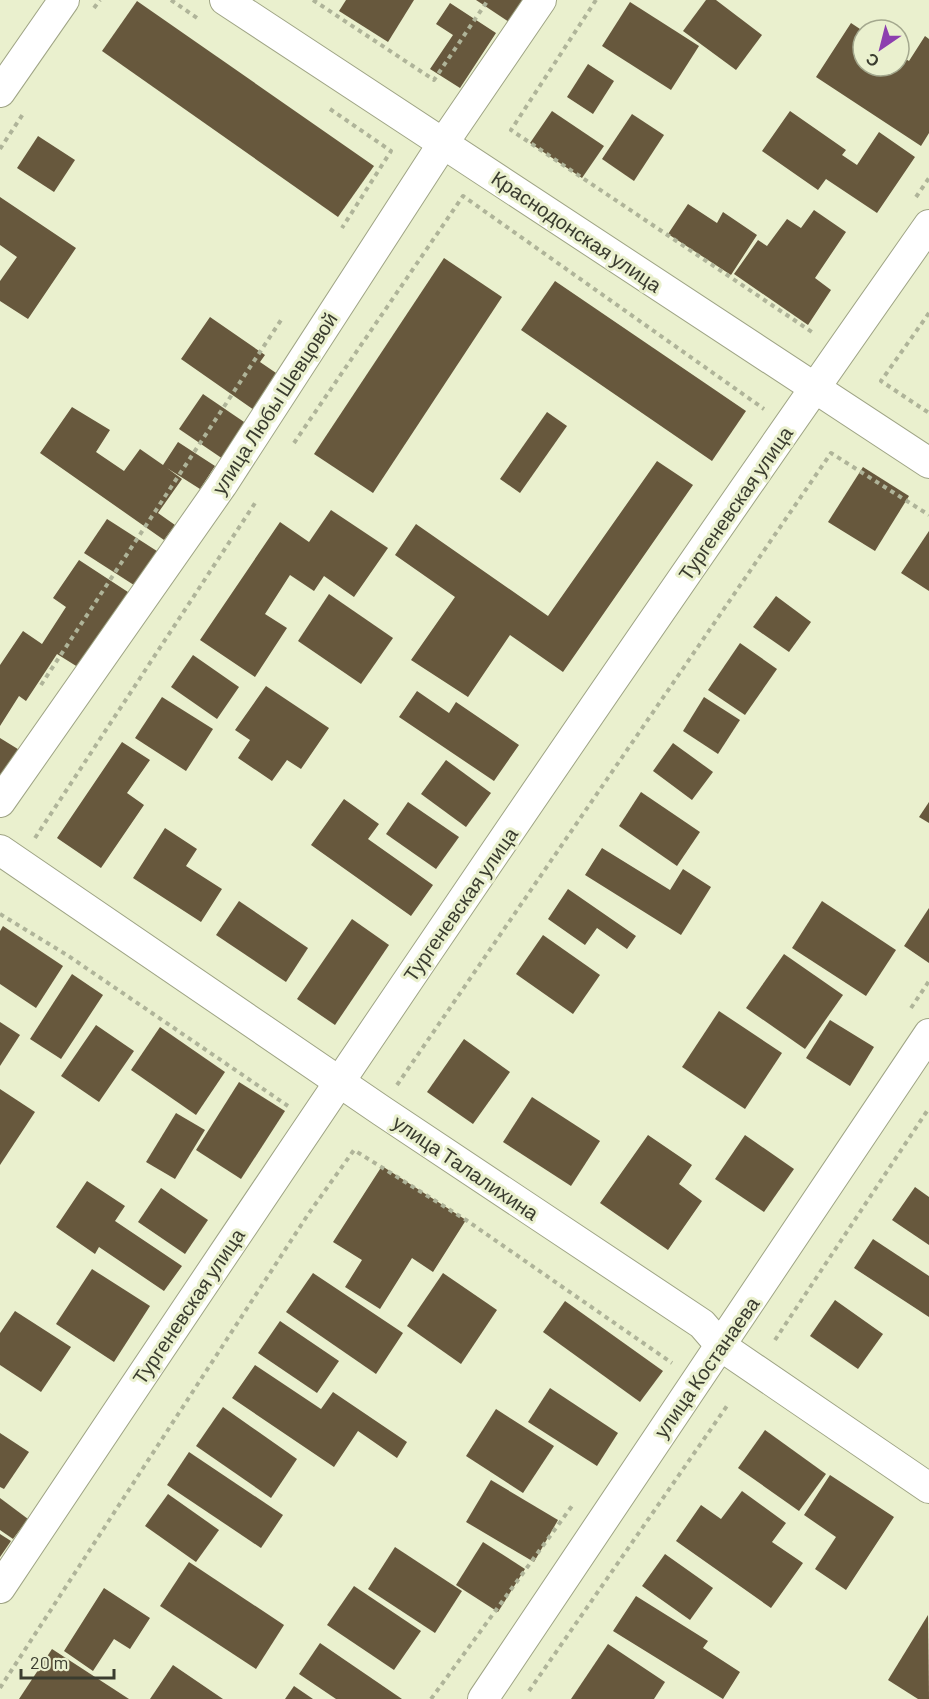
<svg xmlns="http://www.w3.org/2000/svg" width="929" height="1699" viewBox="0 0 929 1699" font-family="Barlow,sans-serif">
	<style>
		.building { fill: #67583d }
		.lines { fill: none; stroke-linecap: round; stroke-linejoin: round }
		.minor-casing { stroke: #9fa485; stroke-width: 32 }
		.path { stroke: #afb499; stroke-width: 4; stroke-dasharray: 4.5 4.5; stroke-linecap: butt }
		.minor { stroke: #fff; stroke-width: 30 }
		.labels { text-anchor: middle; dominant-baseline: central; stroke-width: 6; stroke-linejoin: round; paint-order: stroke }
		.street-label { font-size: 20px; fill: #3a3c2f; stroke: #eaf0ce }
	</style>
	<rect width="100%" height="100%" fill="#eaf0ce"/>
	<g class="building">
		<polygon points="346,0 414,0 388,42 339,11"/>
		<polygon points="476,0 524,0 509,22"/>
		<polygon points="706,0 716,0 762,35 736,70 683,31"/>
		<polygon points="137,1 374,166 338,217 102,51"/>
		<polygon points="630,2 699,46 671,90 602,46"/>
		<polygon points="450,3 496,33 460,88 430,69 453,35 436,24"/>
		<polygon points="851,23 863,31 863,66 899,66 899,55 909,61 925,36 929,39 929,133 921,146 816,77"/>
		<polygon points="588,64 614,81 593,114 567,97"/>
		<polygon points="552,111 604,146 582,178 530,143"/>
		<polygon points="790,111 846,150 842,155 857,165 879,132 915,157 877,213 826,179 818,190 762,151"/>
		<polygon points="632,114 664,135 634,181 602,159"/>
		<polygon points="38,136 75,160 54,192 17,168"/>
		<polygon points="0,197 76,248 28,319 0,301 0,281 17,257 0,245"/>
		<polygon points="688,204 717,223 723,212 757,235 731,275 668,234"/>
		<polygon points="814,210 846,232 815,278 831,290 808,325 734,274 758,240 767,246 787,219 801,228"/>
		<polygon points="444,258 502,297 373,493 314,454"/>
		<polygon points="555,281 746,411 712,461 521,330"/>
		<polygon points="210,317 265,355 260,362 279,375 254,410 181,359"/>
		<polygon points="203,394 247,424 223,459 179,429"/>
		<polygon points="72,407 110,430 96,452 124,471 140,449 163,465 178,442 215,466 200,489 167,468 182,479 158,513 175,525 164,540 40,453"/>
		<polygon points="547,412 567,426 520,493 500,479"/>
		<polygon points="657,461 693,485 563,672 510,635 468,697 411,660 455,597 395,555 416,524 548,616"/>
		<polygon points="863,467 909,496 875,551 828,522"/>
		<polygon points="331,510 388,548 354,597 324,576 314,591 290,575 265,614 287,628 255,677 200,640 280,522 309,542"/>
		<polygon points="107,519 160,553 137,587 84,553"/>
		<polygon points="929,531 929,591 901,573"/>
		<polygon points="79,560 131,594 81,669 57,654 26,701 19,696 0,726 0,665 23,631 42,644 66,607 53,598"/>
		<polygon points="329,594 393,638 361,684 298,641"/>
		<polygon points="776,596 811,622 789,652 753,627"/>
		<polygon points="740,643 777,669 745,715 708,690"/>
		<polygon points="193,655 239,687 217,719 171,687"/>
		<polygon points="266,686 329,728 301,769 287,760 272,781 238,758 250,740 235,730"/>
		<polygon points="417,691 449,713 456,702 519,745 494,781 399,717"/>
		<polygon points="162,697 213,729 186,771 135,738"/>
		<polygon points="704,697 740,720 718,754 683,731"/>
		<polygon points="0,738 21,751 0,784"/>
		<polygon points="122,742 150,760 127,793 144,805 101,868 57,838"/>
		<polygon points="673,743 713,772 692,800 653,771"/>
		<polygon points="446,760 491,793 466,827 421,794"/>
		<polygon points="641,792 700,832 677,866 619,826"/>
		<polygon points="344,799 379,824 368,839 433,885 411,916 311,845"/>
		<polygon points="408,802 459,837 436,869 386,834"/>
		<polygon points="929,802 929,823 919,817"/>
		<polygon points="165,828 197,849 186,866 222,889 201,922 133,878"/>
		<polygon points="602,848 670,890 683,869 711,887 681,935 585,875"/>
		<polygon points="568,889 636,936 627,949 597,928 585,945 548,919"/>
		<polygon points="239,901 308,948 286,982 216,935"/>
		<polygon points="822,901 896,950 866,996 792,948"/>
		<polygon points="929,908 929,963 904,946"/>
		<polygon points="352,919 389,945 335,1025 297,999"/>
		<polygon points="3,926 63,966 36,1008 0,984 0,931"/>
		<polygon points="543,935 600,975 573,1014 516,974"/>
		<polygon points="784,954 843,995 805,1049 746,1008"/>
		<polygon points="72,974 103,995 61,1059 30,1039"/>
		<polygon points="719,1011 782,1053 745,1109 682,1067"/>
		<polygon points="830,1020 874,1047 850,1086 806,1058"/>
		<polygon points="0,1022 20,1035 0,1066"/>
		<polygon points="96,1025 134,1051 99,1102 61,1076"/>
		<polygon points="160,1027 225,1072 196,1115 131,1070"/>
		<polygon points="464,1039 510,1072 473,1124 427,1092"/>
		<polygon points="239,1082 285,1111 241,1179 196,1150"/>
		<polygon points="0,1089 35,1112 0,1165"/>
		<polygon points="532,1097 600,1141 571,1186 503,1142"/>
		<polygon points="176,1113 205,1130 175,1179 146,1162"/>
		<polygon points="648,1135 692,1165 679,1184 702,1201 668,1250 600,1203"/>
		<polygon points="745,1135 794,1169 764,1212 715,1179"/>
		<polygon points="382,1166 466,1220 433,1272 412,1258 380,1309 345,1287 362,1260 333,1242"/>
		<polygon points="87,1181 125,1206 115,1221 182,1266 164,1291 99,1247 95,1254 56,1227"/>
		<polygon points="915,1187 929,1197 929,1245 892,1220"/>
		<polygon points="161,1188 208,1220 185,1254 138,1222"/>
		<polygon points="873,1239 929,1276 929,1317 854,1268"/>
		<polygon points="92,1269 150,1306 114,1362 56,1324"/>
		<polygon points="313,1273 403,1333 376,1374 286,1312"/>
		<polygon points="443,1273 497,1310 461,1364 407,1326"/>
		<polygon points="835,1300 883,1334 858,1369 810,1336"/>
		<polygon points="565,1301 663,1371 640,1402 543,1332"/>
		<polygon points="15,1311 71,1347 41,1392 0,1365 0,1333"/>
		<polygon points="280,1321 339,1361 317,1393 258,1353"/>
		<polygon points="255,1365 321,1409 333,1392 407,1442 397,1458 358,1431 334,1467 232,1398"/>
		<polygon points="550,1388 618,1433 597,1466 528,1422"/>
		<polygon points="223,1407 297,1459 271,1498 196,1446"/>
		<polygon points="496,1409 554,1446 523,1493 466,1456"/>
		<polygon points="765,1430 826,1474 799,1511 738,1468"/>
		<polygon points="0,1433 29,1452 4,1489 0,1487"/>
		<polygon points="189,1452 283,1515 261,1548 167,1485"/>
		<polygon points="830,1475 894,1517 846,1590 815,1569 836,1537 804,1515"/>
		<polygon points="491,1480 558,1520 534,1562 466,1522"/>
		<polygon points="742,1491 786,1523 772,1542 803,1563 771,1608 676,1541 701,1505 721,1519"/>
		<polygon points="168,1494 219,1530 196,1562 145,1526"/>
		<polygon points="0,1498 28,1519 13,1539 0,1530"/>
		<polygon points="0,1534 11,1541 0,1557"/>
		<polygon points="483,1542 525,1569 498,1612 456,1585"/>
		<polygon points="395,1547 462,1591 435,1633 368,1589"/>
		<polygon points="665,1554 713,1588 690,1620 642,1586"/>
		<polygon points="189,1562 284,1625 256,1669 160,1606"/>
		<polygon points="354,1586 421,1631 394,1670 327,1625"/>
		<polygon points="104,1588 150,1618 130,1649 114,1639 93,1671 64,1651"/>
		<polygon points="636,1596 708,1641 703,1648 740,1672 723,1699 613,1631"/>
		<polygon points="928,1615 929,1699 918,1699 888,1680"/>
		<polygon points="320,1643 402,1699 336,1699 299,1674"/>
		<polygon points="608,1644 665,1682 654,1699 571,1699"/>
		<polygon points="52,1649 129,1699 19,1699"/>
		<polygon points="173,1665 223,1699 150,1699"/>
		<polygon points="294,1686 313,1699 285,1699"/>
	</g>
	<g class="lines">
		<defs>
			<g id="minor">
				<polyline points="225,0 929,463"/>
				<polyline points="0,92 64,0"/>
				<polyline points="0,802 222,485 444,142 541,0"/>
				<polyline points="0,850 382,1111 702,1324 721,1346 929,1488"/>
				<path d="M0,1588C305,1131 612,675 929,225"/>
				<polyline points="483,1699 929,1034"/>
			</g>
		</defs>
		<use href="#minor" class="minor-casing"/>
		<g class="path">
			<polyline points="171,0 200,20"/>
			<polyline points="313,0 434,80 488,0"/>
			<polyline points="596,0 511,130 815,334"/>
			<polyline points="94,8 100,0"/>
			<polyline points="330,109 391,151 342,228"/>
			<polyline points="0,149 23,114"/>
			<polyline points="916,197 929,178"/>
			<polyline points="929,313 881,381 929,413"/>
			<polyline points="294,443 463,196 764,409"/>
			<polyline points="41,685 281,320"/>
			<polyline points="35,838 257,500"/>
			<polyline points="0,914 67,955 288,1106"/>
			<polyline points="911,1008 929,981"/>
			<polyline points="397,1085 831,453 929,515"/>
			<polyline points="775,1340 929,1108"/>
			<polyline points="0,1688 309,1213 354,1150 466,1220 672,1363"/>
			<polyline points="529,1691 729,1403"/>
			<polyline points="431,1699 572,1506"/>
		</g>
		<use href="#minor" class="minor"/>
	</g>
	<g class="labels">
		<g class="street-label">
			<text transform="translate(577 231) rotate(34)">Краснодонская улица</text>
			<text transform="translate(274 403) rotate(-57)">улица Любы Шевцовой</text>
			<text transform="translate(735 503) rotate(-55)">Тургеневская улица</text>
			<text transform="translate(460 904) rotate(-55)">Тургеневская улица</text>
			<text transform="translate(466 1167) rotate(34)">улица Талалихина</text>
			<text transform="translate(188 1306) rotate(-56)">Тургеневская улица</text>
			<text transform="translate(706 1367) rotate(-55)">улица Костанаева</text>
		</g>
	</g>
	<g transform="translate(881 48) rotate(215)"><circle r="28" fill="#eaf0ce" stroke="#a4a88e" stroke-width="1.5"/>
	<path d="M0-4.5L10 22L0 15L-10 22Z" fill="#8d3faf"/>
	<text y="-9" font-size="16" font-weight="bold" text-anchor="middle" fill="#3a3c2f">С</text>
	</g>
	<path d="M21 1669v9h93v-9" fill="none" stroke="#3a3c2f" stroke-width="3"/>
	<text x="30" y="1669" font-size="18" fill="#3a3c2f" stroke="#eaf0ce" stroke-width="4.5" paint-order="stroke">20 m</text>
</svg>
